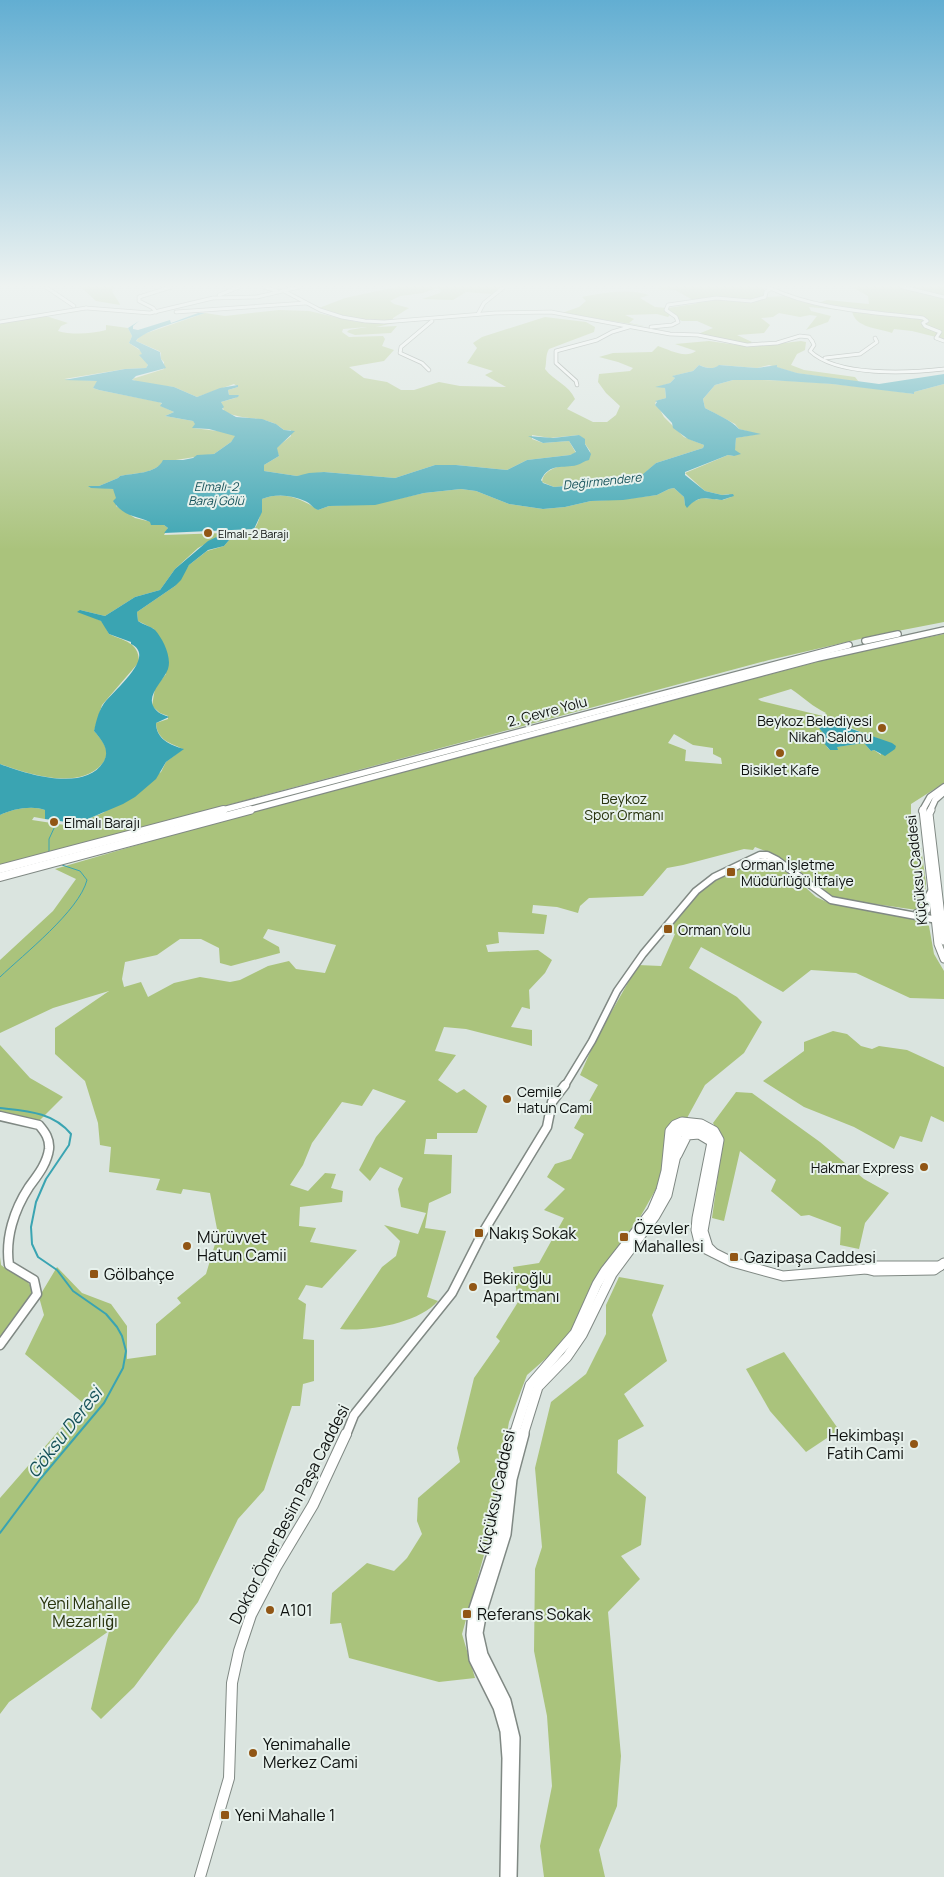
<svg xmlns="http://www.w3.org/2000/svg" width="944" height="1877" viewBox="0 0 944 1877" font-family="Manrope,sans-serif">
	<style>
		.green { fill: #aac37c; fill-rule: evenodd }
		.water { fill: #3aa4b2 }
		.lines { fill: none; stroke-linecap: round; stroke-linejoin: round }
		.stream-far1 { stroke: #3aa4b2; stroke-width: 1 }
		.stream { stroke: #3aa4b2; stroke-width: 2 }
		.secondary-far3-casing { stroke: #808984; stroke-width: 4.5 }
		.secondary-far2-casing { stroke: #808984; stroke-width: 9 }
		.secondary-far1-casing { stroke: #808984; stroke-width: 11 }
		.secondary-casing { stroke: #808984; stroke-width: 12 }
		.primary-far4-casing { stroke: #808984; stroke-width: 4.5 }
		.primary-far3-casing { stroke: #808984; stroke-width: 8 }
		.primary-far2-casing { stroke: #808984; stroke-width: 9 }
		.primary-far1-casing { stroke: #808984; stroke-width: 11 }
		.primary-casing { stroke: #808984; stroke-width: 14 }
		.highway-far1-casing { stroke: #808984; stroke-width: 8 }
		.highway-casing { stroke: #808984; stroke-width: 10 }
		.secondary-far3 { stroke: #fff; stroke-width: 3 }
		.secondary-far2 { stroke: #fff; stroke-width: 6 }
		.secondary-far1 { stroke: #fff; stroke-width: 8 }
		.secondary { stroke: #fff; stroke-width: 10 }
		.primary-far4 { stroke: #fff; stroke-width: 3 }
		.primary-far3 { stroke: #fff; stroke-width: 5.5 }
		.primary-far2 { stroke: #fff; stroke-width: 7 }
		.primary-far1 { stroke: #fff; stroke-width: 9 }
		.primary { stroke: #fff; stroke-width: 11 }
		.highway-far1 { stroke: #fff; stroke-width: 5.5 }
		.highway { stroke: #fff; stroke-width: 8 }
		.poi-dot { fill: #915615; stroke: #e7f1ec; stroke-width: 2 }
		.labels { text-anchor: middle; dominant-baseline: central; stroke-width: 4; stroke-linejoin: round; paint-order: stroke }
		.far-poi-label { font-size: 11px; fill: #0d100e; stroke: #e7f1ec; text-anchor: start }
		.far-water-label { font-size: 12px; font-style: italic; fill: #155159; stroke: #e7f1ec }
		.street-label { font-size: 14px; fill: #0d100e; stroke: #e7f1ec }
		.poi-label { font-size: 14px; fill: #0d100e; stroke: #e7f1ec; text-anchor: start }
		.park-label { font-size: 14px; fill: #28330d; stroke: #e7f1ec }
		.near-poi-label { font-size: 16px; fill: #0d100e; stroke: #e7f1ec; text-anchor: start }
		.near-street-label { font-size: 16px; fill: #0d100e; stroke: #e7f1ec }
		.near-park-label { font-size: 16px; fill: #28330d; stroke: #e7f1ec }
		.near-water-label { font-size: 18px; font-style: italic; fill: #155159; stroke: #e7f1ec }
	</style>
	<rect width="100%" height="100%" fill="#dae4df"/>
	<g class="green">
		<path d="M81,287H114L112,290C113,296 119,300 120,305L96,301Z"/>
		<path d="M396,287H501L492,294L466,292L453,300L422,299L440,293L441,290L437,288L423,293L400,296L390,301L394,304L409,308L393,318V320C368,321 343,319 319,308L345,298Z"/>
		<path d="M662,287H763L767,297L786,296L818,303L827,300L869,304L868,296L852,287H944V339L912,331L894,329L892,333C878,328 855,328 852,311L809,307L811,311L831,316L828,322L806,330L817,316L810,315L800,317L779,313L773,317L761,318L770,325L764,333L737,335L752,342L749,344L698,334L713,328L697,321H682L670,315L668,317L657,314L625,315L634,319L629,323L644,326H643L562,313L579,307L586,301L582,297C603,293 628,288 649,295L640,298L655,307L667,308L694,304L709,299L693,300L675,290L658,289Z"/>
		<path d="M279,310L309,311L357,322L394,323L376,327L397,326L391,333L355,335L347,332L349,330L367,327L343,329L342,332L349,337L383,336L385,339L382,346L394,350L384,361L349,367L364,378L387,382L401,390H414L439,382L460,386L506,387L485,375L493,371L467,363L477,348L473,343L482,337L545,317L586,322L595,327L594,332L549,349C545,356 547,362 545,369C554,381 569,385 575,399L567,409L593,422H607L616,415L620,406L606,393L598,382L599,374L630,371L633,368L618,362L599,357L613,353L652,352L658,346C670,350 685,359 696,351L675,344L709,341L751,347L801,341L806,342L805,350L797,354L791,365L804,370L855,377L859,382L796,373L769,365L757,368L720,365C713,370 707,368 699,365L693,371L673,376L675,378L670,383L661,386L665,388L666,398L656,401L655,405L659,408L664,417L684,437L704,445L703,448L656,463L638,479L627,481L554,487L542,482C544,463 575,466 589,459L590,451L579,435L550,438L532,435V439L543,443L569,441L576,453L570,455L527,460L507,470L456,465H435L395,478L324,472L297,476L264,471V465L279,456L276,448L291,436V430H284C267,414 243,422 224,411L221,402L235,398L239,395H229L228,390L238,387L234,384L197,397L174,387L139,383L132,379L164,369V362L161,359V353L159,351L136,341L141,335L205,313L225,316Z"/>
		<path d="M46,316L68,323L61,326L58,331C71,335 92,334 106,330V325L128,328L132,336L129,343L141,351L148,365L146,368L125,369L64,379L98,381L93,388L99,390L159,402L162,404L161,406L174,412L165,416L193,421L196,424L193,428L226,432L236,436L231,442L214,454L163,462C153,474 134,473 120,476L118,478L99,486H89L113,489L116,492V506L135,518L164,525L168,528L164,535L225,533L198,548L175,569L160,590L135,597L105,616L80,610L103,622L109,634C124,641 139,642 139,662L102,705L94,731C103,741 112,752 102,764C79,791 28,774 0,764V323Z"/>
		<path d="M733,380C793,379 854,385 914,394V392L944,384V622L877,635L769,660L0,866V815C12,809 32,805 45,810V819L34,817L32,820L78,827L83,821L103,813L161,772L166,762L183,749C170,743 157,740 156,723L168,719V716L160,713L152,706L155,688L166,674L154,629L138,621L137,612L175,586L189,565L207,551L224,546L236,532H252C260,523 261,512 262,499C282,491 301,498 318,510L329,506L379,503L424,493L461,489L476,491L509,504L543,509L565,507L591,501L625,499L657,495L669,489L674,488L684,497L685,505L702,498L723,500L731,497L729,494L722,495L705,491L685,473L728,455L734,456L736,438L757,434L739,429L735,424L705,408L703,399L715,385Z"/>
		<path d="M944,634V783L911,804V815L917,819L926,883L924,909L917,910L833,898L773,854L755,847L753,850L744,849L683,865L667,868L643,896L589,898L580,906L578,913L557,907L533,905L532,913L547,915L544,934L498,932L499,943L486,945L488,952L538,950L552,960L545,973L529,990L530,1009L522,1007L511,1027L532,1030V1046L466,1029L444,1027L435,1051L456,1055L438,1080L457,1093L464,1089L487,1106L477,1133H437V1139H426L424,1154L452,1155L451,1193L429,1203L425,1228L446,1231L427,1297L438,1301C419,1323 368,1332 340,1329L382,1267L396,1256L400,1241L384,1225L418,1234L426,1213L401,1207L398,1189L403,1178L380,1167L370,1181L359,1170L376,1137L406,1101L373,1089L362,1106L342,1102L312,1143L303,1165L290,1185L308,1191L325,1173L336,1174L331,1188L343,1191L342,1202L300,1207L299,1226L316,1228L310,1242L357,1250L322,1288L306,1285L298,1299L306,1304L303,1339L314,1340V1381L303,1384L300,1406H292L264,1490L238,1519L198,1602L134,1687L101,1719L91,1709L109,1631L9,1702L0,1714V1498L83,1403L25,1354L44,1315L39,1297L57,1267L82,1293L111,1304L127,1326V1359L156,1355V1324L181,1303L177,1298L206,1274L218,1234L210,1193L183,1189L181,1194L156,1190L160,1179L109,1172L111,1147L100,1145L98,1123L85,1081L55,1054V1028L109,991L53,1008L0,1033V960L53,911L76,879L55,869L216,822L846,654ZM791,689C803,697 813,707 826,713L823,716L761,701L758,699ZM838,720L846,726L879,739L881,755L874,750L871,751L864,743L836,747L837,750H830L827,747L823,737L825,735L815,722ZM674,734L693,745L713,748V754L721,758L722,764L685,761L686,750L668,743ZM268,929L336,945L325,973L296,969L289,961L268,966L240,980L230,982L200,977L174,983L148,997L141,982L124,987L122,979L125,962L157,955L180,939H201L219,948L220,963L231,966L280,953L279,947L263,938Z"/>
		<path d="M769,863L784,868L816,897L827,902L920,920L929,926L934,954L944,971V999L910,998L856,973L811,970L783,992L701,947L689,968L737,997L762,1022L744,1053L705,1085L687,1118L656,1189L639,1219L591,1285L567,1340L527,1375L509,1422L487,1544L462,1634L475,1678L439,1682L349,1658L341,1623L330,1624L332,1593L367,1563L394,1571L407,1558L422,1534L417,1521L418,1498L460,1462L457,1448L474,1378L500,1341L496,1337L518,1302L513,1267L539,1263L564,1218L544,1210L565,1189L547,1177L555,1164L571,1159L584,1134L574,1128L598,1085L580,1075L596,1039L638,965L661,966L675,934L664,929C686,905 715,868 749,864C756,863 763,864 769,863Z"/>
		<polygon points="833,1031 847,1034 861,1046 872,1049 879,1046 907,1050 944,1067 944,1122 931,1116 922,1142 900,1136 894,1149 854,1127 804,1107 763,1081 804,1051 804,1042"/>
		<polygon points="0,1045 30,1078 63,1097 39,1121 0,1114"/>
		<polygon points="736,1092 752,1093 820,1142 864,1179 889,1193 865,1223 859,1249 840,1245 841,1227 809,1215 801,1216 771,1191 776,1180 740,1151 724,1221 712,1218 721,1153 721,1138 713,1123"/>
		<path d="M0,1257L1,1265C16,1277 28,1274 33,1293L0,1341Z"/>
		<polygon points="619,1277 664,1285 652,1315 667,1361 624,1394 644,1426 618,1440 617,1473 646,1497 641,1545 621,1556 640,1579 608,1612 621,1756 617,1806 599,1850 605,1877 544,1877 540,1846 552,1786 547,1716 534,1651 535,1569 542,1547 535,1468 551,1402 586,1374 606,1334 606,1305"/>
		<polygon points="784,1352 839,1430 806,1452 770,1411 746,1369"/>
	</g>
	<g class="water">
		<path d="M198,313H205C191,318 141,331 136,341L160,352L161,359L166,368L136,376L132,380L174,387L197,397L220,388L238,385V387L228,390L229,395H239L238,397L221,402L224,407L222,409L236,417L262,419L276,424L284,430L295,431L277,448L279,456L264,465V471L297,476L309,473L324,472L395,478L435,465H456L507,470L527,460L570,455L576,452L569,441L543,443L528,436L553,438L579,435L585,439V444L591,454L589,460C584,461 581,464 577,465C563,469 550,462 541,480L543,483L554,487L636,480L656,463L703,448L704,445L688,439L673,428L672,423L655,405L657,402L655,401L666,398L665,388L655,387L670,383L675,378L672,376L693,371L699,365C706,368 713,370 719,365L757,368L777,365V367L797,373L879,384L944,374V384L914,392V394L832,384L769,380H733L715,385L703,399L705,408C716,414 731,420 739,429L761,434L736,438L735,450L741,454L734,456L728,455L685,472V475L705,491L722,495L733,494L734,496C730,497 726,499 722,500C706,500 701,493 687,508L685,505L684,497L674,488L669,489L657,495L623,500L591,501L565,507L543,509L509,504L476,491L461,489L424,493L375,505L329,506L318,510C312,508 311,503 305,501C292,495 276,493 262,499V512L254,529L164,533L168,528L164,525H151L150,522C134,515 124,517 113,501L116,498L113,489L91,488L88,486H99L118,478L120,476C133,473 157,474 163,460H183L193,458L197,455L214,454L231,442L235,436L209,429L192,428L195,424L193,421L165,416L174,412L160,406L162,403L99,390L93,388L97,381L64,380L125,369L146,368L148,365L139,355L142,354L139,349L129,343L132,336L128,328L139,321L133,326V329L138,330L170,320L171,323Z"/>
		<path d="M236,532L224,546L208,550L189,565L181,580L175,586L137,612L138,621C143,625 151,626 155,630C163,639 172,657 168,669C164,681 143,697 156,710C159,714 165,715 169,717L156,723C156,739 170,745 184,749L166,762L156,779L135,797L123,804L83,821L81,824L45,819V810C32,805 12,809 0,815V764C26,774 86,793 104,761C110,750 102,740 94,731C96,722 98,713 103,705C111,692 158,657 131,644V642L109,634L101,621L77,612L80,610L105,616L135,597L160,590L175,569L208,541L225,533Z"/>
		<polygon points="838,720 847,722 846,727 892,743 896,746 895,749 885,756 874,750 871,751 864,743 837,747 838,750 830,750 823,742 825,735 814,722"/>
	</g>
	<g class="lines">
		<g class="stream-far1">
			<polyline points="49,851 49,839 56,824"/>
			<path d="M0,977C24,954 79,911 87,880L80,871L62,865"/>
		</g>
		<path class="stream" d="M0,1108C27,1111 53,1112 71,1134L69,1145L46,1179L36,1202L31,1227L32,1244L38,1257L57,1270L73,1291L106,1314L117,1327L122,1336L126,1351L123,1368L104,1403L41,1478L0,1533"/>
		<defs>
			<g id="secondary-far3">
				<polyline points="46,287 74,306"/>
				<polyline points="264,287 277,291"/>
				<path d="M768,287C815,310 872,312 923,318L927,321L923,323L925,326L940,332L936,338L944,341"/>
				<polyline points="903,287 944,297"/>
				<polyline points="284,291 320,310 342,317 365,321 384,322 495,313 551,312 670,334 698,335 747,345 777,343 800,336 809,337 812,341"/>
				<polyline points="219,295 239,287"/>
				<polyline points="86,308 150,313 213,298 257,297 299,287"/>
				<polyline points="156,312 153,308 139,301 139,297 171,287"/>
				<polyline points="176,312 306,303"/>
				<polyline points="478,314 484,303 504,287"/>
				<polyline points="651,327 672,325 678,322 676,317 666,310 668,305 716,298 751,301 765,297 766,292 770,289"/>
				<path d="M812,341L814,345L810,351C837,377 909,373 944,369"/>
				<polyline points="825,358 860,354 877,342 875,338"/>
				<polyline points="429,370 422,363 400,353 401,347 432,321"/>
				<polyline points="577,385 576,381 556,363 556,351 597,340 612,332 629,327"/>
			</g>
			<g id="secondary-far2">
				<polyline points="745,863 765,861 782,866"/>
				<polyline points="917,913 927,910 929,895 932,890"/>
				<polyline points="564,1087 592,1041 617,991 643,954 696,891 714,877 760,855 767,855 777,860 831,900 932,919 938,918"/>
			</g>
			<g id="secondary-far1">
				<path d="M0,1116L39,1125C45,1132 50,1139 49,1149C47,1164 37,1176 29,1187C14,1210 5,1238 9,1265L34,1280L37,1294L0,1345"/>
				<polyline points="346,1435 354,1415 452,1293 482,1234 547,1127 552,1102 565,1085"/>
			</g>
			<polyline id="secondary" points="200,1877 229,1778 232,1683 239,1651 251,1615 276,1567 313,1505 346,1434"/>
			<polyline id="primary-far4" points="0,322 86,308"/>
			<g id="primary-far3">
				<polyline points="922,811 930,797 944,787"/>
				<polyline points="930,811 935,800 944,792"/>
			</g>
			<g id="primary-far2">
				<polyline points="923,810 938,944 944,959"/>
				<polyline points="931,810 929,814 944,941"/>
			</g>
			<g id="primary-far1">
				<polyline points="677,1155 687,1135 699,1134 709,1140"/>
				<polyline points="866,1269 874,1271 934,1270 944,1263"/>
				<polyline points="514,1435 530,1385 575,1333 597,1284 605,1271 652,1211 661,1190 666,1171 670,1131 675,1125 682,1122 701,1124 714,1131 719,1140 703,1231 708,1247 713,1252"/>
				<path d="M523,1435L538,1387L567,1357L582,1335L612,1274L655,1216L667,1195L676,1155L675,1142L678,1133C691,1126 698,1127 710,1135L712,1142L697,1218L696,1230L700,1246L732,1262L783,1276L866,1269L872,1266H940"/>
			</g>
			<g id="primary">
				<polyline points="506,1877 508,1758 506,1731 499,1707 475,1659 472,1635 474,1612 500,1533 504,1478 514,1434"/>
				<polyline points="511,1877 514,1738 505,1701 482,1655 477,1633 481,1611 505,1534 511,1479 523,1434"/>
			</g>
			<g id="highway-far1">
				<polyline points="865,641 898,634"/>
				<polyline points="219,811 849,645"/>
				<polyline points="245,811 818,658 944,630"/>
			</g>
			<g id="highway">
				<polyline points="0,869 223,810"/>
				<polyline points="0,877 250,810"/>
			</g>
		</defs>
		<use href="#secondary-far3" class="secondary-far3-casing"/>
		<use href="#secondary-far2" class="secondary-far2-casing"/>
		<use href="#secondary-far1" class="secondary-far1-casing"/>
		<use href="#secondary" class="secondary-casing"/>
		<use href="#primary-far4" class="primary-far4-casing"/>
		<use href="#primary-far3" class="primary-far3-casing"/>
		<use href="#primary-far2" class="primary-far2-casing"/>
		<use href="#primary-far1" class="primary-far1-casing"/>
		<use href="#primary" class="primary-casing"/>
		<use href="#highway-far1" class="highway-far1-casing"/>
		<use href="#highway" class="highway-casing"/>
		<use href="#secondary-far3" class="secondary-far3"/>
		<use href="#secondary-far2" class="secondary-far2"/>
		<use href="#secondary-far1" class="secondary-far1"/>
		<use href="#secondary" class="secondary"/>
		<use href="#primary-far4" class="primary-far4"/>
		<use href="#primary-far3" class="primary-far3"/>
		<use href="#primary-far2" class="primary-far2"/>
		<use href="#primary-far1" class="primary-far1"/>
		<use href="#primary" class="primary"/>
		<use href="#highway-far1" class="highway-far1"/>
		<use href="#highway" class="highway"/>
	</g>
	<linearGradient id="sky" x2="0" y2="1"><stop stop-color="#62aed2"/><stop offset="0.52" stop-color="#eef3f1"/><stop offset="1" stop-color="#eef3f1" stop-opacity="0"/></linearGradient>
	<rect width="944" height="550" fill="url(#sky)"/>
	<g class="poi-dot">
		<circle cx="208" cy="533" r="5"/>
		<circle cx="882" cy="728" r="5"/>
		<circle cx="780" cy="753" r="5"/>
		<circle cx="54" cy="822" r="5"/>
		<rect x="726" y="867" width="10" height="10" rx="2.5"/>
		<rect x="663" y="924" width="10" height="10" rx="2.5"/>
		<circle cx="507" cy="1099" r="5"/>
		<circle cx="924" cy="1167" r="5"/>
		<rect x="474" y="1228" width="10" height="10" rx="2.5"/>
		<rect x="619" y="1232" width="10" height="10" rx="2.5"/>
		<circle cx="187" cy="1246" r="5"/>
		<rect x="729" y="1252" width="10" height="10" rx="2.5"/>
		<rect x="89" y="1269" width="10" height="10" rx="2.5"/>
		<circle cx="473" cy="1287" r="5"/>
		<circle cx="914" cy="1444" r="5"/>
		<circle cx="270" cy="1610" r="5"/>
		<rect x="462" y="1609" width="10" height="10" rx="2.5"/>
		<circle cx="253" cy="1753" r="5"/>
		<rect x="220" y="1810" width="10" height="10" rx="2.5"/>
	</g>
	<g class="labels">
		<g class="far-poi-label">
			<text x="218" y="533">Elmalı-2 Barajı</text>
		</g>
		<g class="far-water-label">
			<text transform="translate(602 481) rotate(-6)">Değirmendere</text>
			<text x="216" y="486">Elmalı-2<tspan x="216" dy="14">Baraj Gölü</tspan></text>
		</g>
		<g class="street-label">
			<text transform="translate(547 711) rotate(-15)">2. Çevre Yolu</text>
			<text transform="translate(916 870) rotate(-96)">Küçüksu Caddesi</text>
		</g>
		<g class="poi-label">
			<text x="872" y="720" text-anchor="end">Beykoz Belediyesi<tspan x="872" dy="16">Nikah Salonu</tspan></text>
			<text x="780" y="769" text-anchor="middle">Bisiklet Kafe</text>
			<text x="64" y="822">Elmalı Barajı</text>
			<text x="741" y="864">Orman İşletme<tspan x="741" dy="16">Müdürlüğü İtfaiye</tspan></text>
			<text x="678" y="929">Orman Yolu</text>
			<text x="517" y="1091">Cemile<tspan x="517" dy="16">Hatun Cami</tspan></text>
			<text x="914" y="1167" text-anchor="end">Hakmar Express</text>
		</g>
		<g class="park-label">
			<text x="624" y="798">Beykoz<tspan x="624" dy="16">Spor Ormanı</tspan></text>
		</g>
		<g class="near-poi-label">
			<text x="634" y="1228">Özevler<tspan x="634" dy="18">Mahallesi</tspan></text>
			<text x="489" y="1233">Nakış Sokak</text>
			<text x="197" y="1237">Mürüvvet<tspan x="197" dy="18">Hatun Camii</tspan></text>
			<text x="744" y="1257">Gazipaşa Caddesi</text>
			<text x="104" y="1274">Gölbahçe</text>
			<text x="483" y="1278">Bekiroğlu<tspan x="483" dy="18">Apartmanı</tspan></text>
			<text x="904" y="1435" text-anchor="end">Hekimbaşı<tspan x="904" dy="18">Fatih Cami</tspan></text>
			<text x="280" y="1610">A101</text>
			<text x="477" y="1614">Referans Sokak</text>
			<text x="263" y="1744">Yenimahalle<tspan x="263" dy="18">Merkez Cami</tspan></text>
			<text x="235" y="1815">Yeni Mahalle 1</text>
		</g>
		<g class="near-street-label">
			<text transform="translate(496 1492) rotate(-78)">Küçüksu Caddesi</text>
			<text transform="translate(289 1514) rotate(-63)">Doktor Ömer Besim Paşa Caddesi</text>
		</g>
		<g class="near-park-label">
			<text x="85" y="1603">Yeni Mahalle<tspan x="85" dy="18">Mezarlıḡı</tspan></text>
		</g>
		<g class="near-water-label">
			<text transform="translate(64 1432) rotate(-52)">Göksu Deresi</text>
		</g>
	</g>
</svg>
